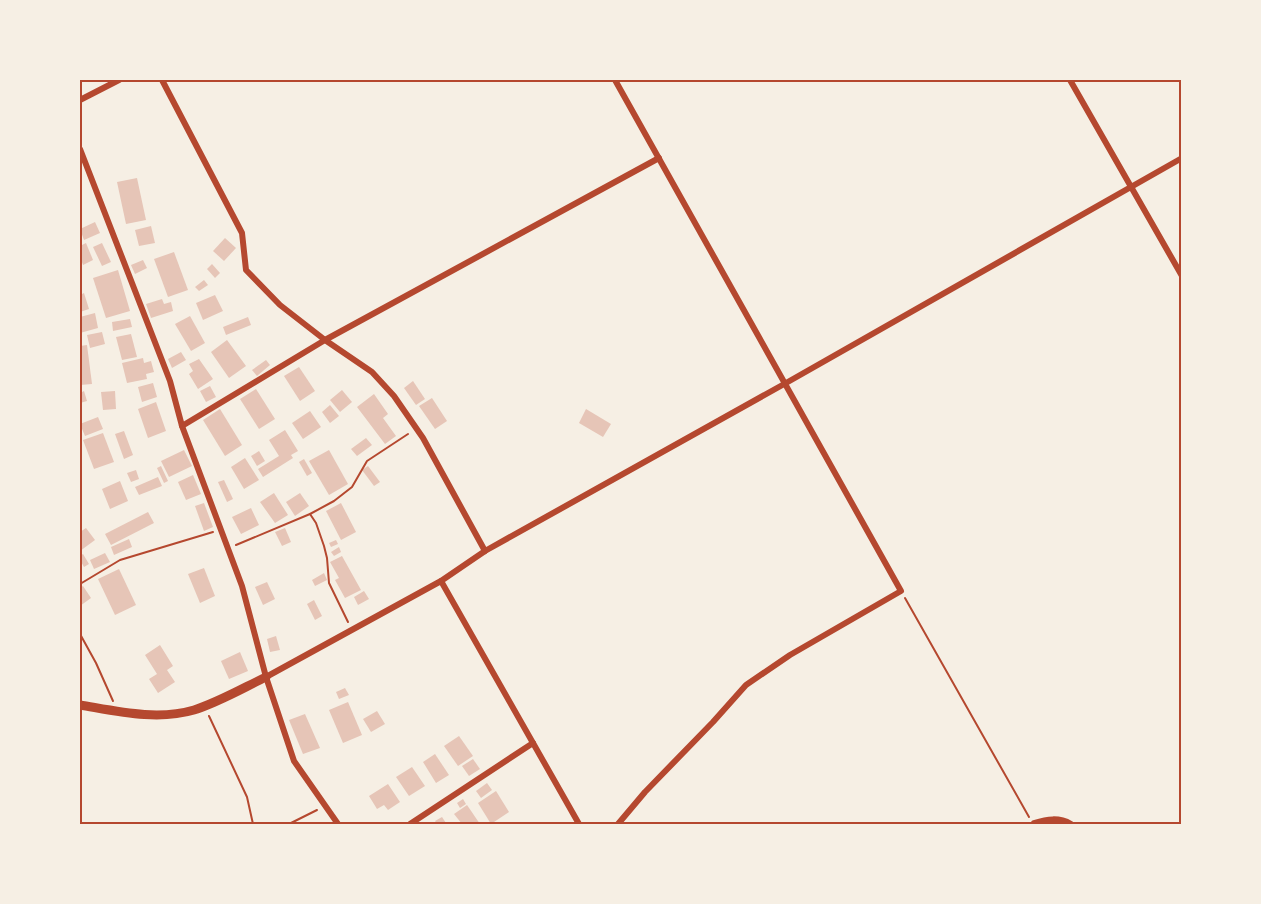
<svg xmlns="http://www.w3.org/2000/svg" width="1261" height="904" viewBox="0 0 1261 904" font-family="'DejaVu Sans',sans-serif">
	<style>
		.building { fill: #e6c5b7 }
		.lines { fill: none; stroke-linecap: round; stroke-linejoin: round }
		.path { stroke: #b5482f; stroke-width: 2 }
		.minor { stroke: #b5482f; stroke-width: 6 }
		.tertiary { stroke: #b5482f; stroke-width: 9 }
		.neatline { fill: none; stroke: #b5482f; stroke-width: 2 }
	</style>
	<rect width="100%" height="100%" fill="#f6efe4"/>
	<g class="building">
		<polygon points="137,178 146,220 126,224 117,182"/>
		<polygon points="95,222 100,233 84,240 80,229"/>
		<polygon points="151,226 155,243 139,246 135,230"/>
		<polygon points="225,238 236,248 224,261 213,251"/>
		<polygon points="86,243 93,260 83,265 80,257 80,246"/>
		<polygon points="102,243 111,262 102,266 93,247"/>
		<polygon points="174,252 188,290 168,297 154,259"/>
		<polygon points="143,260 147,268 135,274 131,265"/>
		<polygon points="212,264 220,273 215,278 207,269"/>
		<polygon points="118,270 130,311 106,318 93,278"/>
		<polygon points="204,280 208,285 199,291 195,287"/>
		<polygon points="84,293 89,309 80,312 80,295"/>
		<polygon points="215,295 223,311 203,320 196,303"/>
		<polygon points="162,299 164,304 171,302 173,311 151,318 146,304"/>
		<polygon points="95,313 98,328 80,333 80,317"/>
		<polygon points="190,316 205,343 191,351 175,324"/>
		<polygon points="248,317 251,325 226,335 223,327"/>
		<polygon points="130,319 132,327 113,331 112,322"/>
		<polygon points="102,332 105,344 90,348 87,335"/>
		<polygon points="131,334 137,357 122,360 116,337"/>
		<polygon points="227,340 246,366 229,378 211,352"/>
		<polygon points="87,345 92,384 80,385 80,346"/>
		<polygon points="181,352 186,360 172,368 168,359"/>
		<polygon points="143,358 144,363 151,361 154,372 146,374 147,379 127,383 122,363"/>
		<polygon points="199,359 213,379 198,389 189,374 193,371 189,364"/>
		<polygon points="266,360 270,365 257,376 252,370"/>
		<polygon points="299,367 315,391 300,401 284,376"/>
		<polygon points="413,381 425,399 416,405 404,388"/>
		<polygon points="153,383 157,397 142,402 138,387"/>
		<polygon points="210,386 216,397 206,402 200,391"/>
		<polygon points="256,389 275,419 259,429 240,399"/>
		<polygon points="342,390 352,402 340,412 330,400"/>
		<polygon points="84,391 87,401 80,403 80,393"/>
		<polygon points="115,391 116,409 103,410 101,392"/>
		<polygon points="374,394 388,414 383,418 396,436 385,444 357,407"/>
		<polygon points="432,398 447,421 435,429 419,406"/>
		<polygon points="156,402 166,431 148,438 138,409"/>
		<polygon points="330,405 339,416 330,423 322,412"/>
		<polygon points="220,409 242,445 225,456 203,420"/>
		<polygon points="586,409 611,424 603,437 579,423"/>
		<polygon points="310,411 321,427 303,439 292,423"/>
		<polygon points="98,417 103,429 85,436 80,424"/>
		<polygon points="285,430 298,451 291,455 293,458 263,477 258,469 279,456 269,440"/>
		<polygon points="124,431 133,455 124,459 115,434"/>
		<polygon points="103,433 114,462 94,469 83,440"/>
		<polygon points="366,438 372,445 357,456 351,449"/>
		<polygon points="184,450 192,466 169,477 161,461"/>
		<polygon points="329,450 348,484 329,495 309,461"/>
		<polygon points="259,451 265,461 257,466 251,456"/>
		<polygon points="245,458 259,480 244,489 231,467"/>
		<polygon points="304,459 312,473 307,476 299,462"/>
		<polygon points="161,466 168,481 164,483 157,468"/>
		<polygon points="368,466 380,482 374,486 362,470"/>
		<polygon points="136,470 139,479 131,482 127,473"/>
		<polygon points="193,475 201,494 186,500 178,482"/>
		<polygon points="158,477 162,486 139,495 135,487"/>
		<polygon points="224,480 233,499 227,502 218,482"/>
		<polygon points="120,481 128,501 110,509 102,489"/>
		<polygon points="274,493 288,515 275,523 260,502"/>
		<polygon points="300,493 309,506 295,516 286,502"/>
		<polygon points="204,503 213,527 204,531 195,506"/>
		<polygon points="341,503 356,532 341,540 326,511"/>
		<polygon points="251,508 259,525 241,534 232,517"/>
		<polygon points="148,512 154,523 111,545 105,534"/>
		<polygon points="86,528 95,540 80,551 80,532"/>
		<polygon points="285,528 291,542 282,546 275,532"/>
		<polygon points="129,539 132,547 114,555 111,547"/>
		<polygon points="336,540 338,544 331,547 329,543"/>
		<polygon points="339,547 341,552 334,556 331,552"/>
		<polygon points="105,553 110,562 94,569 90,560"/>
		<polygon points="83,554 89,564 84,567 80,560 80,556"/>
		<polygon points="342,556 361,590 345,598 335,580 339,578 330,562"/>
		<polygon points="204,568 215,596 200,603 188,574"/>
		<polygon points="119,569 136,605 115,615 98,579"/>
		<polygon points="324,573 327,580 315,586 312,580"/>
		<polygon points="267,582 275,599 263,605 255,587"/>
		<polygon points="83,586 91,598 80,606 80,588"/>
		<polygon points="364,591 369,599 358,605 354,597"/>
		<polygon points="314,600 322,616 315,620 307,604"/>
		<polygon points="276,636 280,650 270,652 267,639"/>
		<polygon points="160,645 173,666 167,670 175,682 158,693 149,679 157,674 145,655"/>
		<polygon points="240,652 248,671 229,679 221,661"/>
		<polygon points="345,688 349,695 339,699 336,692"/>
		<polygon points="348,702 362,735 343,743 329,710"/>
		<polygon points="377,711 385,724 371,732 363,719"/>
		<polygon points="305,714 320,748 303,754 289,720"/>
		<polygon points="459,736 473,756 458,766 444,746"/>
		<polygon points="435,754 449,775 436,783 423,762"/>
		<polygon points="473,759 480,769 469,776 462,766"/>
		<polygon points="412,767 425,786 409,796 396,777"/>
		<polygon points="487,783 492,790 481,798 476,791"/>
		<polygon points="388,784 400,802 388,810 384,805 377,809 369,796"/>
		<polygon points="496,791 509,812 491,824 478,803"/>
		<polygon points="463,799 466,804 460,808 457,803"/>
		<polygon points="467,805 480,824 462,824 454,814"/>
		<polygon points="442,817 446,823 437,824 435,821"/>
	</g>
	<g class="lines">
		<g class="path">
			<polyline points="310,514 316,523 324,546 327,558 329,583 348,622"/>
			<polyline points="236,545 310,514 334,501 352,487 367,461 408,434"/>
			<polyline points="80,584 120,560 213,532"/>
			<polyline points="905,598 1029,817"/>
			<polyline points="80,634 96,663 113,701"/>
			<polyline points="209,716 247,797 253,824"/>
			<polyline points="289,824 317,810"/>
		</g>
		<g class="minor">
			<polyline points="162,80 242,233 246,270 280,305 325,340 372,372 394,396 423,438 485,551"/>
			<polyline points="615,80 901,591 790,655 746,685 713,722 645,792 618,824"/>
			<polyline points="1070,80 1182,276"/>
			<polyline points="80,100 119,80"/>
			<polyline points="80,149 170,381 182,426 242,586 266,677 294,761 338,824"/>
			<polyline points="182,426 325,340 659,158"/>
			<polyline points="441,581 579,824"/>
			<polyline points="266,677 441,581 485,551 786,383 1182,158"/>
			<path d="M1034,823C1047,819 1059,817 1071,824"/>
			<polyline points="410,824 533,743"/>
		</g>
		<path class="tertiary" d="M80,705C116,711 157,721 194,710C219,702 243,688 266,677"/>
	</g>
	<rect width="1261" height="904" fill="none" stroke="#f6efe4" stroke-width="162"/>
	<rect x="81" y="81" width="1099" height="742" class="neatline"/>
</svg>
